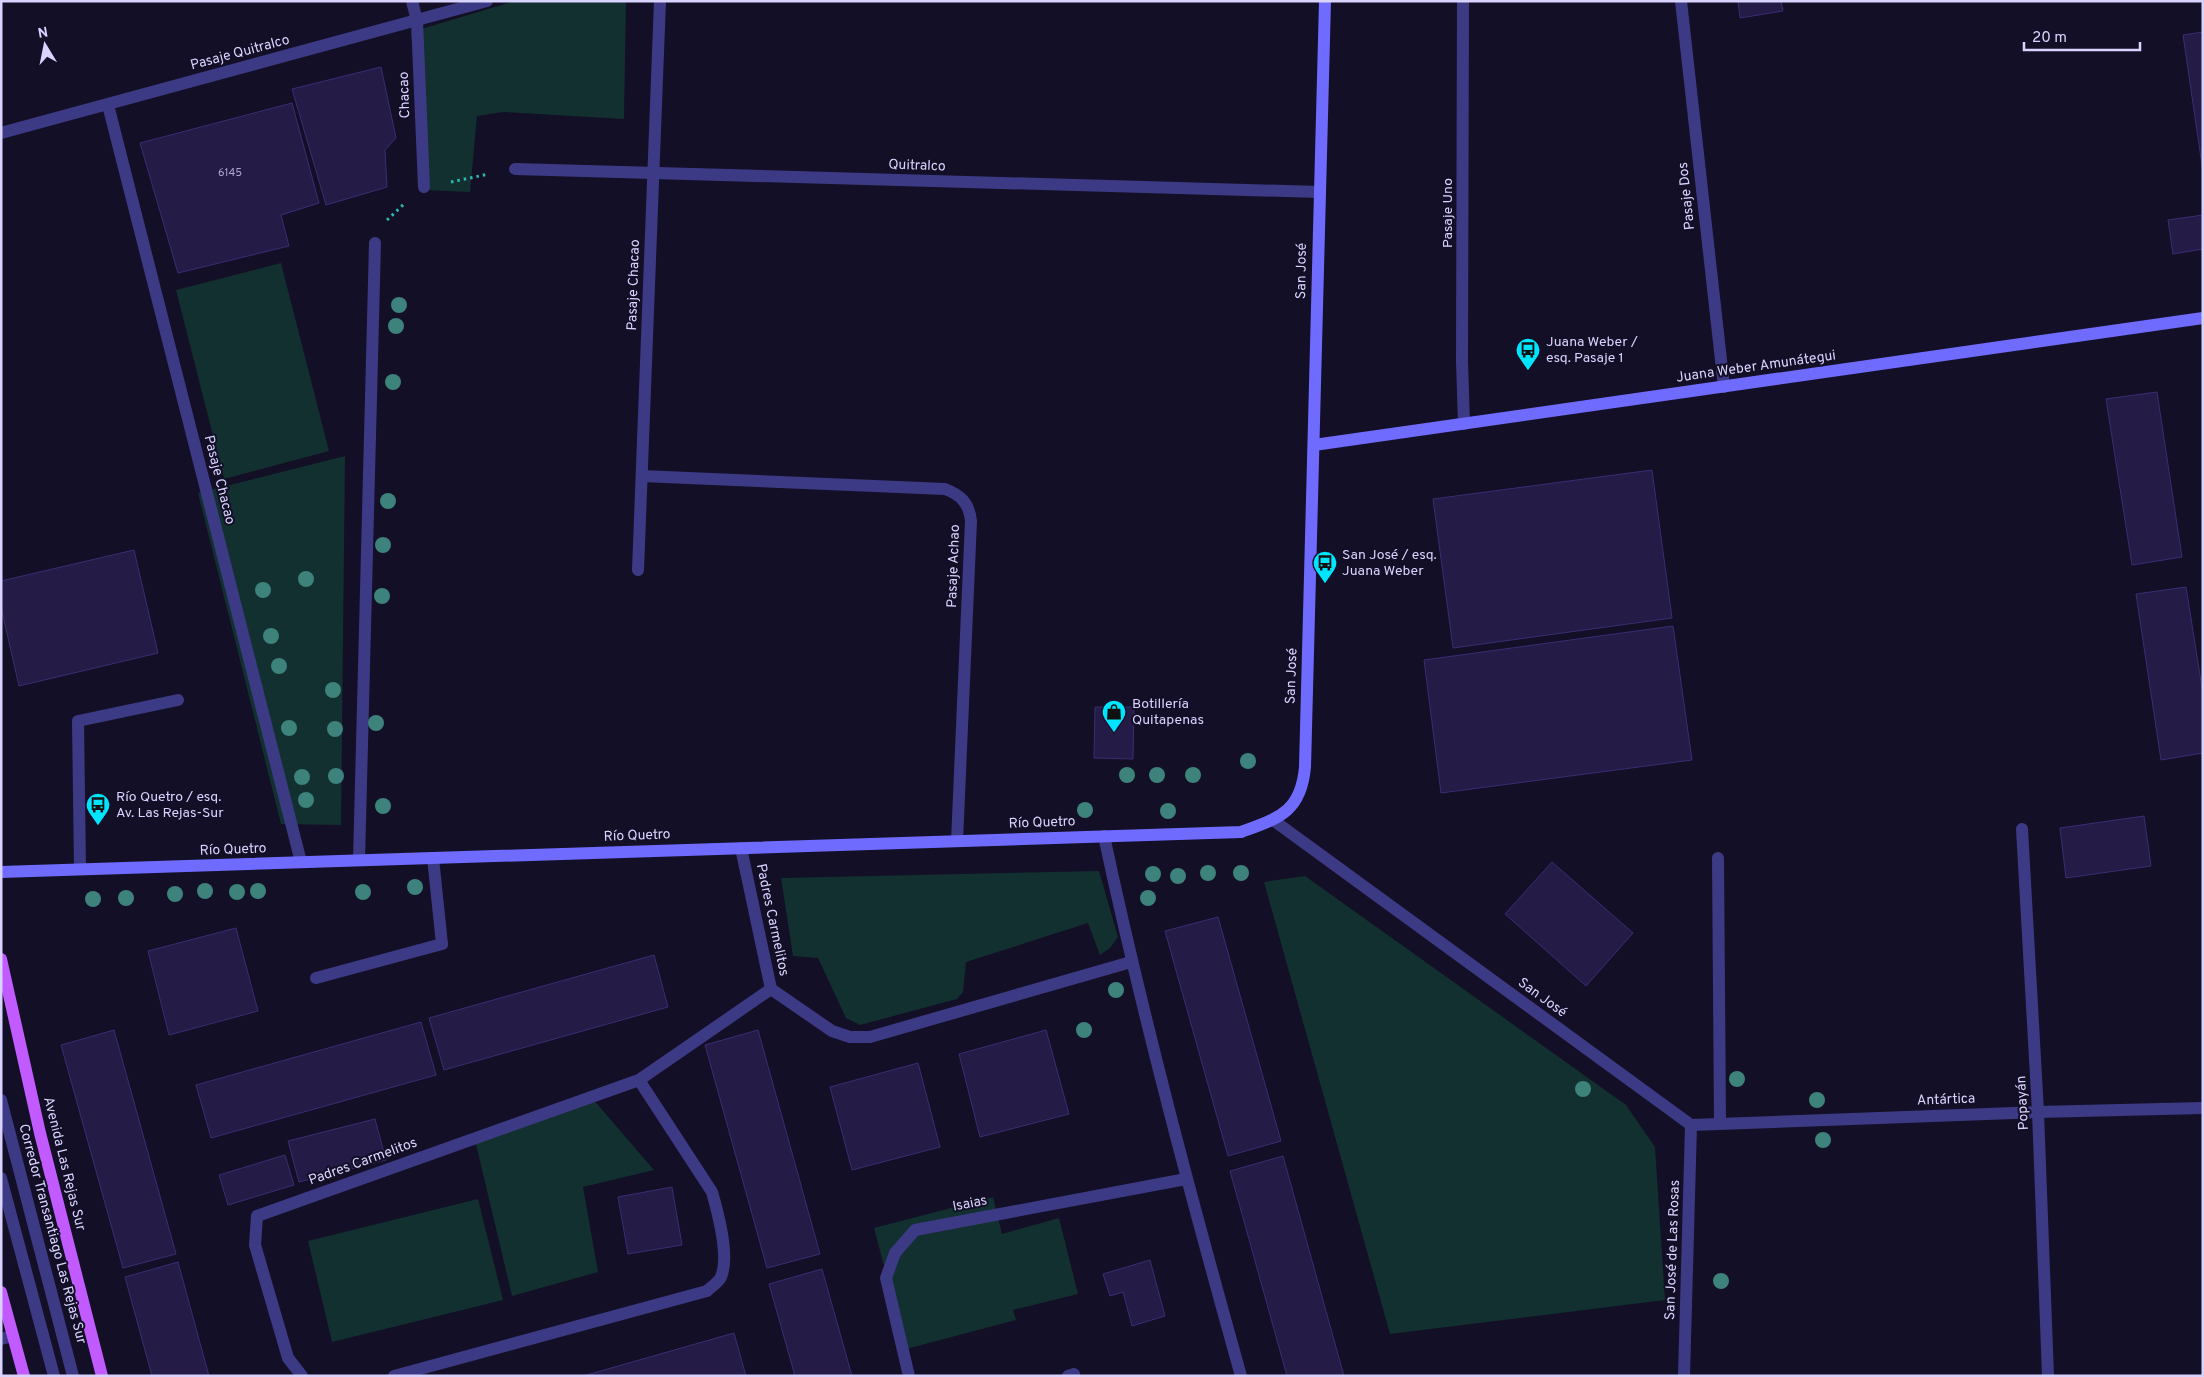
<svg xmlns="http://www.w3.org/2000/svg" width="2204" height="1377" viewBox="0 0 2204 1377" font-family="Overpass,sans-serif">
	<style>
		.green { fill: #12302f }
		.building { fill: #241b47; stroke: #3b2d73 }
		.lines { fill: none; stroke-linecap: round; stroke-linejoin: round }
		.path { stroke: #2fb8b0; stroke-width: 3; stroke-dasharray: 2.5 4; stroke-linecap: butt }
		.lane { stroke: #3d3a85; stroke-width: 12 }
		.street { stroke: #3d3a85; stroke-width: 12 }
		.secondary { stroke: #6f6bff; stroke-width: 12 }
		.primary { stroke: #c25bff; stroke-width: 12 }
		.tree { fill: #3d827b }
		.labels { text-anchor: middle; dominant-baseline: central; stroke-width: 4; stroke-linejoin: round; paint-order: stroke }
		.number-label { font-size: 11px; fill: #aca6d1 }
		.street-label { font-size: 14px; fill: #d9d4ff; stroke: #130f26 }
		.poi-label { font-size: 14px; fill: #d9d4ff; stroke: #130f26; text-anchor: start }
	</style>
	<rect width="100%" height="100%" fill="#130f26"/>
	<g class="green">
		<polygon points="515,1 626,1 624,119 504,112 477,116 470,192 426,190 411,32"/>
		<polygon points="281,263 329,451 224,479 176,290"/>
		<polygon points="345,456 341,825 281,824 198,493"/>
		<polygon points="1099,871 1118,937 1110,948 1100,955 1088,923 966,962 963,992 957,999 860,1025 846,1018 818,958 793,956 781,878"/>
		<polygon points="1305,876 1626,1105 1655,1147 1665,1300 1390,1334 1264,882"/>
		<polygon points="592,1098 654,1170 583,1187 598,1272 512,1296 475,1140"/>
		<polygon points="993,1197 1002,1234 1059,1218 1078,1294 1013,1310 1016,1320 906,1349 874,1228"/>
		<polygon points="478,1199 503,1300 332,1342 308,1241"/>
	</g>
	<g class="building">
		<polygon points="1738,1 1781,1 1783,11 1740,18"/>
		<polygon points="2203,32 2203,172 2183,35"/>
		<polygon points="381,67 396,138 385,150 387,187 326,205 292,89"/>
		<polygon points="292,103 319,203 281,215 289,246 178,273 140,143"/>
		<polygon points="2203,215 2203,249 2173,254 2168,220"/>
		<polygon points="2157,392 2182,557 2132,565 2106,399"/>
		<polygon points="1652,470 1672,618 1453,648 1433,499"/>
		<polygon points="134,550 158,653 19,686 1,607 1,581"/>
		<polygon points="2186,587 2203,694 2203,753 2161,760 2136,594"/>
		<polygon points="1673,626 1692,760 1441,793 1424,660"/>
		<polygon points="1095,707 1134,707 1133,759 1094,758"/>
		<polygon points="2144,816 2151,866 2066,878 2060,828"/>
		<polygon points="1552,862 1633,933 1586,986 1505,914"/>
		<polygon points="1218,917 1281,1141 1228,1156 1165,931"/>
		<polygon points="236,928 258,1011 169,1035 148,951"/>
		<polygon points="654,955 668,1007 444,1070 429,1018"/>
		<polygon points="421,1022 436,1075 211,1138 196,1085"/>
		<polygon points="114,1030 176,1254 123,1268 61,1045"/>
		<polygon points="758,1030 820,1254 767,1268 705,1045"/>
		<polygon points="1046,1030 1069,1114 980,1137 959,1054"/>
		<polygon points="918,1063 940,1147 852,1170 830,1087"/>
		<polygon points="375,1119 386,1160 299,1182 288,1141"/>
		<polygon points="285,1155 294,1185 228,1205 219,1175"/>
		<polygon points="1283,1156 1344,1376 1287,1376 1230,1171"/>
		<polygon points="672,1187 682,1245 628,1254 618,1197"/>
		<polygon points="1150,1260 1165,1316 1132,1326 1123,1292 1110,1296 1103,1274"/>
		<polygon points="178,1262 209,1376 152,1376 125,1277"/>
		<polygon points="822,1269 852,1376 795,1376 769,1284"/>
		<polygon points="734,1333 746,1376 583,1376"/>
	</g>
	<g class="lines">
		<g class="path">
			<polyline points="451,182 489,174"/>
			<polyline points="387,220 404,204"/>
		</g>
		<g class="lane">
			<polyline points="80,869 78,721 178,700"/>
			<polyline points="1,1100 73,1376"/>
			<polyline points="1,1178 54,1376"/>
		</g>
		<g class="street">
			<polyline points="412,1 417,21 424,187"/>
			<polyline points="1463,1 1462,361 1464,424"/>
			<polyline points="1681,1 1724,387"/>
			<polyline points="108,105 301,862"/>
			<polyline points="1,133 487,1"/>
			<polyline points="515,169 1319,192"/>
			<path d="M642,476L945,489C961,495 969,503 971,521L957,841"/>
			<polyline points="638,570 660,1"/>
			<polyline points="1273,820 1691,1125"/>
			<polyline points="2022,829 2038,1112 2048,1376"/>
			<path d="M1104,836C1143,1018 1191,1197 1241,1376"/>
			<polyline points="1718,858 1720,1123"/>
			<polyline points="359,860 375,243"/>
			<polyline points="316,978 442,944 433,858"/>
			<polyline points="771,989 832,1031 850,1037 870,1037 1131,962"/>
			<polyline points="1691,1125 2038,1112 2203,1108"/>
			<polyline points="1,1339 13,1336"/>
			<polyline points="302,1376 288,1358 255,1245 257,1216 639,1080 771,989 741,848"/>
			<path d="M394,1376L707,1291C711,1287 719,1282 721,1277C730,1256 718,1213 712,1192L639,1080"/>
			<polyline points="909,1376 886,1278 895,1253 915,1230 1186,1179"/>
			<polyline points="1068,1376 1074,1374"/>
			<polyline points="1684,1376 1691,1125"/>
		</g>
		<g class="secondary">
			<polyline points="1314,445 2203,318"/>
			<path d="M1,872L1241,832C1279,818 1301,812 1305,767L1325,1"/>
		</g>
		<g class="primary">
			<polyline points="1,959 40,1133 102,1376"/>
			<polyline points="1,1292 24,1376"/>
		</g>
	</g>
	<g class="tree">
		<circle cx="399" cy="305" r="8"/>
		<circle cx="396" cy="326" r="8"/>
		<circle cx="393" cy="382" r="8"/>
		<circle cx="388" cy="501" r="8"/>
		<circle cx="383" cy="545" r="8"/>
		<circle cx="306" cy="579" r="8"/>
		<circle cx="263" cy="590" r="8"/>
		<circle cx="382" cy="596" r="8"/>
		<circle cx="271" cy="636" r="8"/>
		<circle cx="279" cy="666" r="8"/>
		<circle cx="333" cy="690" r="8"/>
		<circle cx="376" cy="723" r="8"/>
		<circle cx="289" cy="728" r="8"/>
		<circle cx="335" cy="729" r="8"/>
		<circle cx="1248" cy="761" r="8"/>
		<circle cx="1127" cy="775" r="8"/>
		<circle cx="1157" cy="775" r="8"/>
		<circle cx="1193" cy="775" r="8"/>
		<circle cx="336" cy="776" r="8"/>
		<circle cx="302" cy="777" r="8"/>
		<circle cx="306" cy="800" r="8"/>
		<circle cx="383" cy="806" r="8"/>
		<circle cx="1085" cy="810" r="8"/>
		<circle cx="1168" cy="811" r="8"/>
		<circle cx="1208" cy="873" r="8"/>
		<circle cx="1241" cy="873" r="8"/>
		<circle cx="1153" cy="874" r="8"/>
		<circle cx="1178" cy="876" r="8"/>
		<circle cx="415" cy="887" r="8"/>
		<circle cx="205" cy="891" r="8"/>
		<circle cx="258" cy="891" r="8"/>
		<circle cx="237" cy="892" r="8"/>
		<circle cx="363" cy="892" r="8"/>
		<circle cx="175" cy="894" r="8"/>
		<circle cx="126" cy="898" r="8"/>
		<circle cx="1148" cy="898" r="8"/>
		<circle cx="93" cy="899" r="8"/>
		<circle cx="1116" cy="990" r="8"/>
		<circle cx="1084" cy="1030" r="8"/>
		<circle cx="1737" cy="1079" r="8"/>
		<circle cx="1583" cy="1089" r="8"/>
		<circle cx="1817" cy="1100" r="8"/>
		<circle cx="1823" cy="1140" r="8"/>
		<circle cx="1721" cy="1281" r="8"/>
	</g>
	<defs>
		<symbol id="bus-pin" viewBox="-11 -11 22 30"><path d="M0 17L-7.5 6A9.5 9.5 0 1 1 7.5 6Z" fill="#00e5ff" stroke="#130f26"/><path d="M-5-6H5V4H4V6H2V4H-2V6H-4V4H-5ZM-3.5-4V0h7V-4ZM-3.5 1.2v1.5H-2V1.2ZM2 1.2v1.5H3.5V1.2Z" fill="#111"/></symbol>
		<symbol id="shop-pin" viewBox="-11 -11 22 30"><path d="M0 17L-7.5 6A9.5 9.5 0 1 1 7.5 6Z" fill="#00e5ff" stroke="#130f26"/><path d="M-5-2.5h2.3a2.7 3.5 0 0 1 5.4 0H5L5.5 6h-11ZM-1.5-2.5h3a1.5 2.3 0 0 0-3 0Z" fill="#111"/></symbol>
	</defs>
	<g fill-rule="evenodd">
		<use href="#bus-pin" x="1514" y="336" width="28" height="38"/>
		<use href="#bus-pin" x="1311" y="549" width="28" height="38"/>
		<use href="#shop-pin" x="1100" y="698" width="28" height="38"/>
		<use href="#bus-pin" x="84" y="791" width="28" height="38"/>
	</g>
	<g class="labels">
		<g class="number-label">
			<text x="230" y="173">6145</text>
		</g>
		<g class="street-label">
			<text transform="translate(240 53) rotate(-15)">Pasaje Quitralco</text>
			<text transform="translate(405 95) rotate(-92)">Chacao</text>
			<text transform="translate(917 166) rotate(2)">Quitralco</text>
			<text transform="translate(1687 196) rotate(-96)">Pasaje Dos</text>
			<text transform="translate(1448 213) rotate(-90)">Pasaje Uno</text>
			<text transform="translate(1302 271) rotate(-89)">San José</text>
			<text transform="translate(634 285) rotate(-88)">Pasaje Chacao</text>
			<text transform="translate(1756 367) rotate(-8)">Juana Weber Amunátegui</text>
			<text transform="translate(219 480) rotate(76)">Pasaje Chacao</text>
			<text transform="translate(954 566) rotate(-88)">Pasaje Achao</text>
			<text transform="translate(1292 676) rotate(-88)">San José</text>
			<text transform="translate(1042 823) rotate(-2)">Río Quetro</text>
			<text transform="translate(637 836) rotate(-2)">Río Quetro</text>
			<text transform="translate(233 850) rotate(-2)">Río Quetro</text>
			<text transform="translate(772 920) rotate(78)">Padres Carmelitos</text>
			<text transform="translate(1542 998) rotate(36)">San José</text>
			<text transform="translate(1946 1100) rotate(-2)">Antártica</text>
			<text transform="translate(2023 1103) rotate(-93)">Popayán</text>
			<text transform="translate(363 1162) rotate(-20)">Padres Carmelitos</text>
			<text transform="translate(64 1164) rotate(76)">Avenida Las Rejas Sur</text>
			<text transform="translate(970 1204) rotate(-11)">Isaias</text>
			<text transform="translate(52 1234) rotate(75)">Corredor Transantiago Las Rejas Sur</text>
			<text transform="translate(1673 1250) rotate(-88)">San José de Las Rosas</text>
		</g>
		<g class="poi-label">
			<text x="1546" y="342">Juana Weber /<tspan x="1546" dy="16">esq. Pasaje 1</tspan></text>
			<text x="1342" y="555">San José / esq.<tspan x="1342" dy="16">Juana Weber</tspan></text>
			<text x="1132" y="704">Botillería<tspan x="1132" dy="16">Quitapenas</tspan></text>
			<text x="116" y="797">Río Quetro / esq.<tspan x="116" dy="16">Av. Las Rejas-Sur</tspan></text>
		</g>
	</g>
	<rect width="2204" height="1377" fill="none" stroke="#d9d4ff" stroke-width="5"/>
	<g transform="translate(45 45) rotate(350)" stroke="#130f26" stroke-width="4" paint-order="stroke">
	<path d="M0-4L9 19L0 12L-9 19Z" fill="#d9d4ff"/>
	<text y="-8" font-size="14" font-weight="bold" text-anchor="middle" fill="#d9d4ff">N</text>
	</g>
	<path d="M2024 42v8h116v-8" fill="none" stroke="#d9d4ff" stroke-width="2.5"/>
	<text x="2032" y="42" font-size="15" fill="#d9d4ff" stroke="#130f26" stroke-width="4" paint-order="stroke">20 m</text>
</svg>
